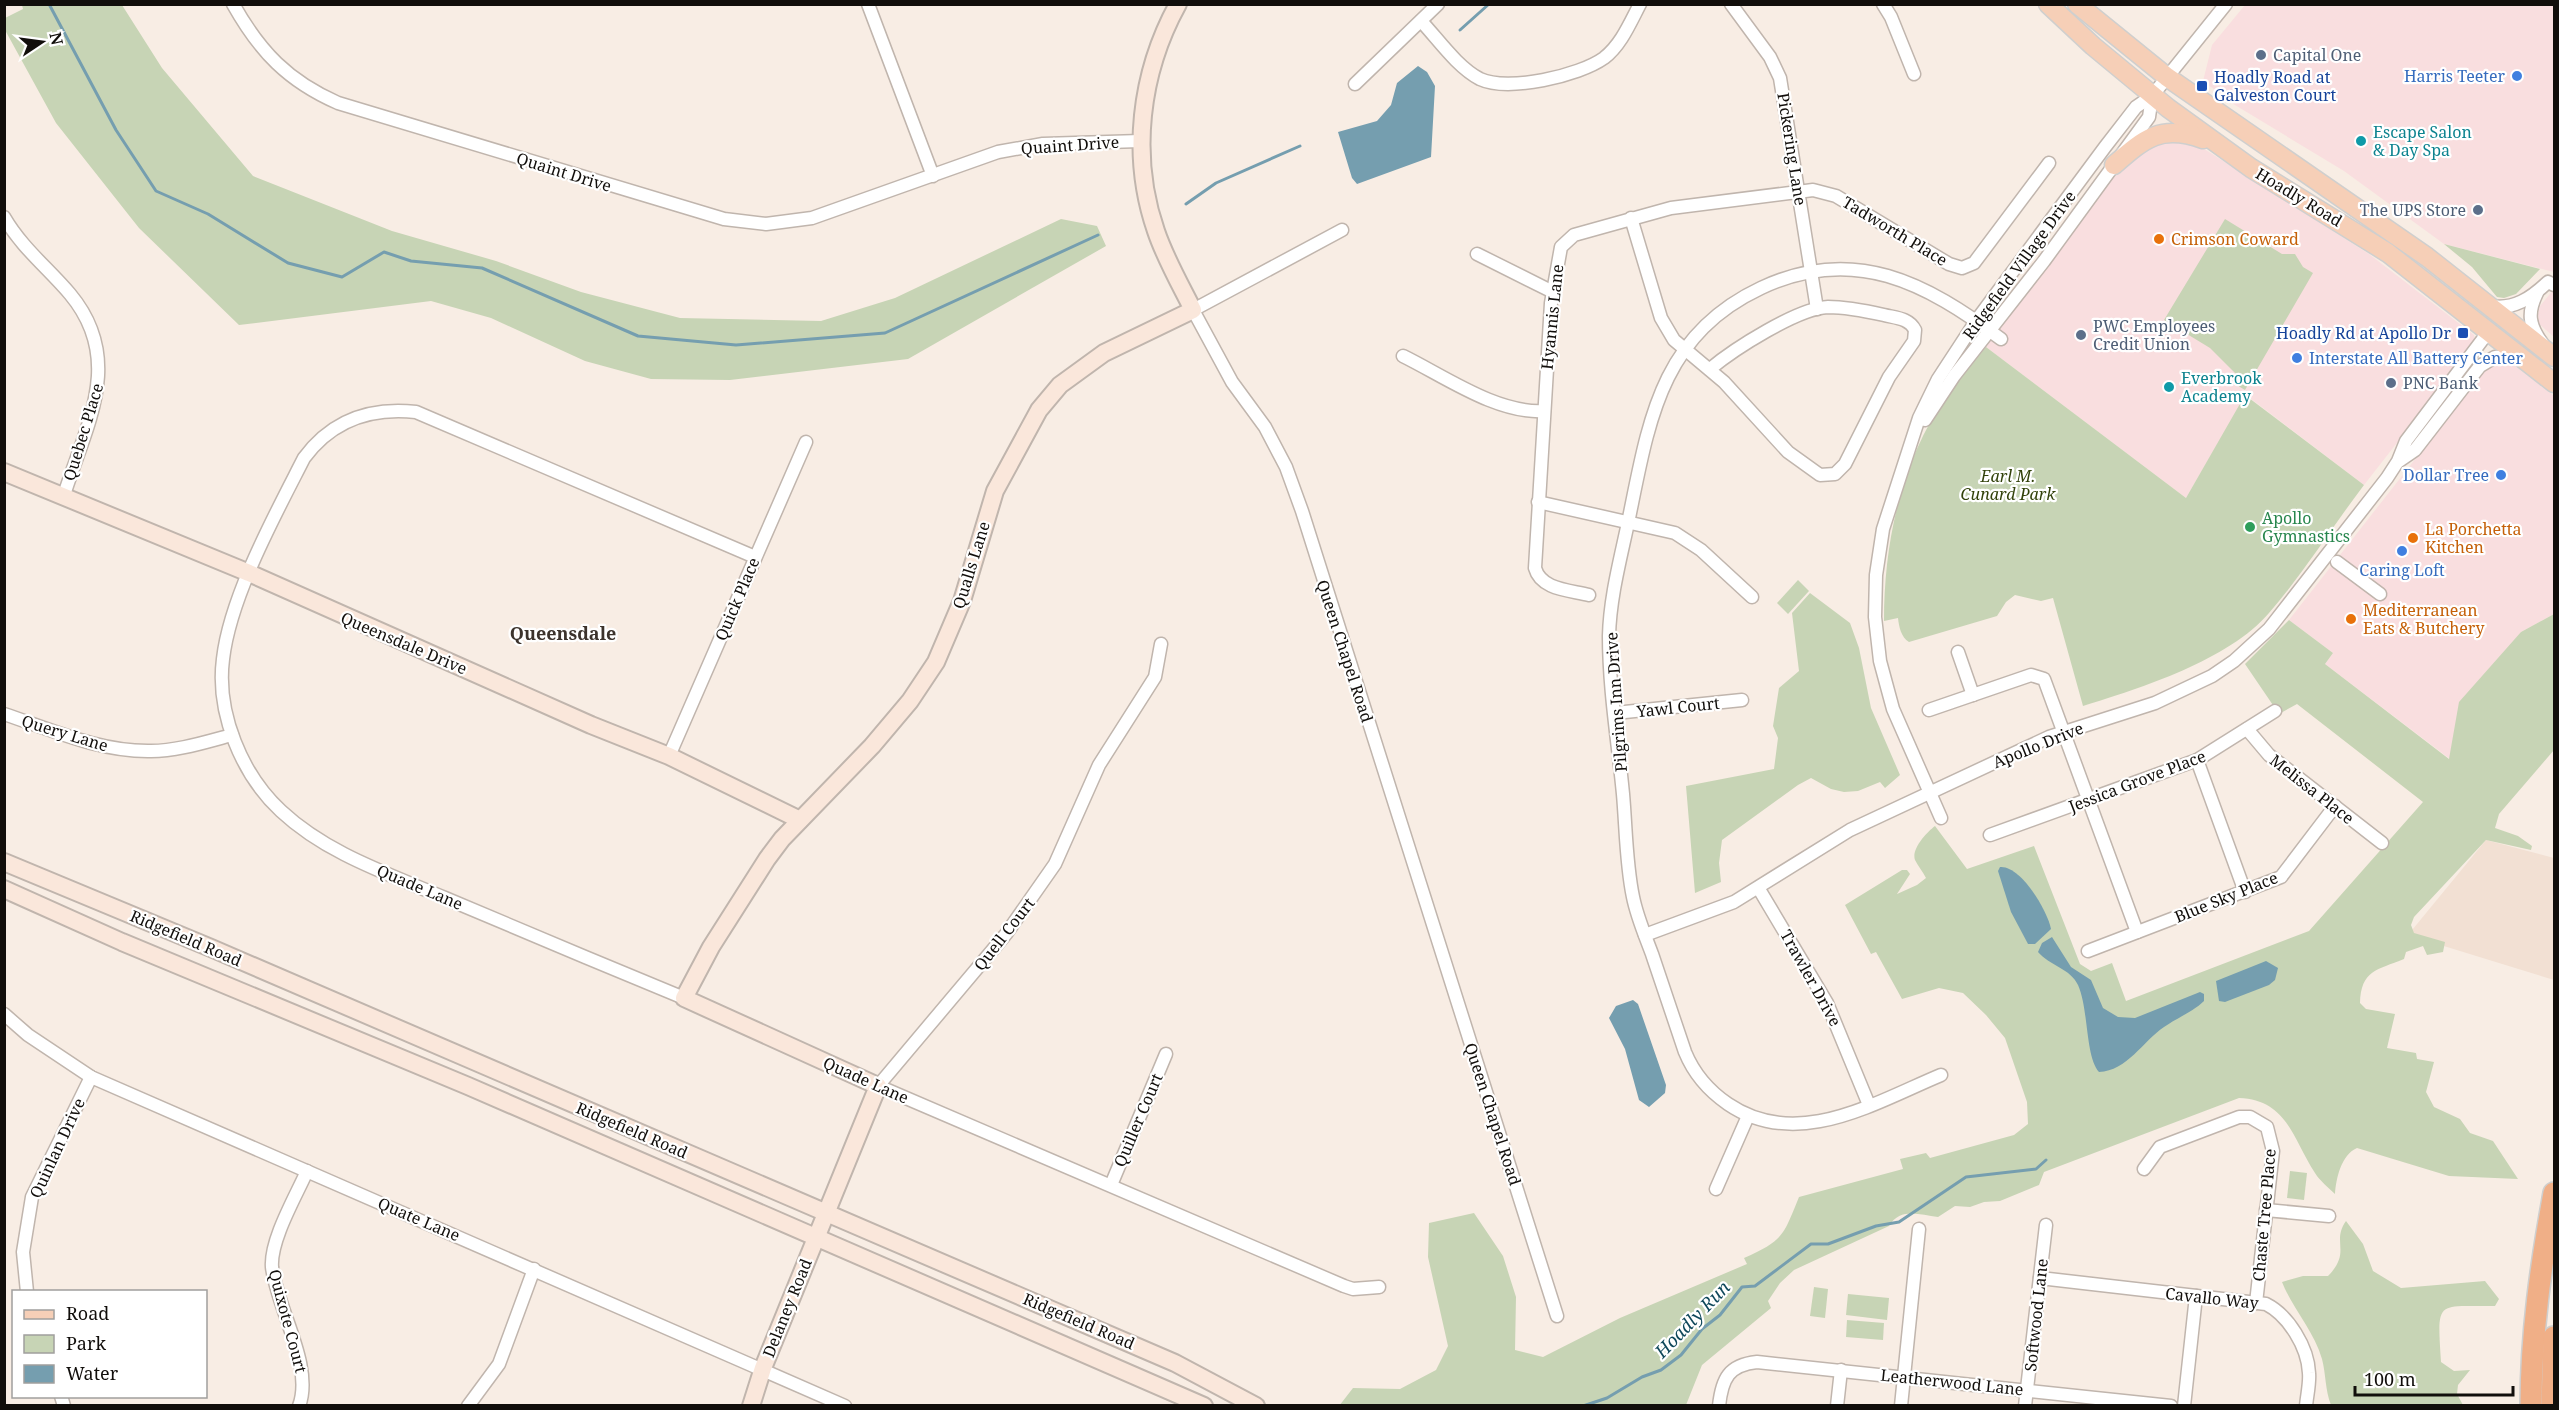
<svg xmlns="http://www.w3.org/2000/svg" width="2559" height="1410" viewBox="0 0 2559 1410" font-family="'Noto Serif',serif">
	<style>
		.commercial { fill: #f9dedf }
		.built { fill: #f2e0d3 }
		.green { fill: #c7d4b5 }
		.water { fill: #759eaf }
		.lines { fill: none; stroke-linecap: round; stroke-linejoin: round }
		.stream { stroke: #759eaf; stroke-width: 3 }
		.street-casing { stroke: #c0b5ad; stroke-width: 15 }
		.secondary-casing { stroke: #c0b5ad; stroke-width: 20 }
		.primary-casing { stroke: #cfcfce; stroke-width: 21 }
		.highway-casing { stroke: #cfcfce; stroke-width: 24 }
		.street { stroke: #fff; stroke-width: 12 }
		.secondary { stroke: #fae7db; stroke-width: 16 }
		.primary { stroke: #f6cfb7; stroke-width: 18 }
		.highway { stroke: #f0af87; stroke-width: 21 }
		.service-dot { fill: #5c6f8a; stroke: #fff; stroke-width: 2 }
		.shop-dot { fill: #3f7fe0; stroke: #fff; stroke-width: 2 }
		.transit-dot { fill: #1a4fb4; stroke: #fff; stroke-width: 2 }
		.culture-dot { fill: #0f9aa8; stroke: #fff; stroke-width: 2 }
		.food-dot { fill: #e8710a; stroke: #fff; stroke-width: 2 }
		.leisure-dot { fill: #2e9e5b; stroke: #fff; stroke-width: 2 }
		.labels { text-anchor: middle; dominant-baseline: central; stroke-width: 4.5; stroke-linejoin: round; paint-order: stroke }
		.service-label { font-size: 16px; fill: #4e5e75; stroke: #fff; text-anchor: start }
		.shop-label { font-size: 16px; fill: #366cbe; stroke: #fff; text-anchor: end }
		.transit-label { font-size: 16px; fill: #164399; stroke: #fff; text-anchor: start }
		.culture-label { font-size: 16px; fill: #0d838f; stroke: #fff; text-anchor: start }
		.street-label { font-size: 16px; fill: #110e0b; stroke: #fff }
		.food-label { font-size: 16px; fill: #c56008; stroke: #fff; text-anchor: start }
		.park-label { font-size: 16px; font-style: italic; fill: #32420a; stroke: #fff }
		.leisure-label { font-size: 16px; fill: #27864d; stroke: #fff; text-anchor: start }
		.neighbourhood-label { font-size: 18px; font-weight: bold; fill: #3c332c; stroke: #fff }
		.water-label { font-size: 18px; font-style: italic; fill: #0f485b; stroke: #fff }
	</style>
	<rect width="100%" height="100%" fill="#f8ede4"/>
	<g class="commercial">
		<polygon points="2245,5 2554,5 2554,272 2444,244 2344,171 2235,105 2203,81 2212,45"/>
		<polygon points="2157,137 2198,145 2369,254 2474,335 2475,343 2364,485 2246,395 2186,498 1986,347 2131,155"/>
		<polygon points="2554,289 2554,337 2539,324 2538,314 2540,306"/>
		<polygon points="2500,360 2510,362 2554,396 2554,614 2521,632 2450,759 2325,664 2333,653 2289,620 2489,365"/>
	</g>
	<polygon class="built" points="2486,840 2554,858 2554,980 2408,935"/>
	<g class="green">
		<polygon points="22,5 122,5 162,68 253,176 392,231 496,261 581,292 680,318 821,321 895,298 1061,219 1097,226 1106,246 908,359 730,380 651,379 585,361 491,318 431,301 239,325 139,228 56,123 5,30 5,18 23,9"/>
		<polygon points="2225,219 2282,254 2295,254 2303,267 2313,273 2245,390 2235,384 2237,375 2210,348 2164,320"/>
		<polygon points="2444,244 2540,269 2516,294 2504,298 2497,297 2472,267"/>
		<path d="M1986,347L2186,498L2245,395L2364,485C2332,527 2303,574 2269,613C2229,660 2141,688 2083,706L2053,598L2041,601L2015,595L2006,602L1997,616L1909,642C1901,637 1899,627 1898,618L1884,621C1884,542 1901,460 1948,394C1960,378 1973,362 1986,347Z"/>
		<polygon points="1798,580 1809,591 1788,614 1777,603"/>
		<polygon points="1810,593 1850,623 1859,648 1871,708 1900,775 1885,788 1880,782 1858,791 1844,792 1831,789 1811,778 1798,785 1722,840 1719,863 1721,882 1695,893 1686,786 1774,769 1778,738 1773,726 1779,688 1799,671 1792,613"/>
		<path d="M2554,614V750L2499,814L2495,828L2518,836L2532,846L2531,850L2486,840L2414,917L2411,925L2414,933L2445,942L2443,952L2427,955L2423,946L2406,952L2404,959C2377,970 2361,970 2360,1003L2366,1009L2395,1014L2387,1048L2416,1053L2417,1059L2434,1062L2426,1092L2434,1107L2460,1119L2470,1133L2493,1141L2518,1179L2449,1176L2357,1148C2341,1155 2336,1179 2335,1194C2328,1187 2320,1181 2315,1173C2293,1140 2288,1100 2239,1098L2044,1172L2039,1185L2000,1201L1984,1202L1970,1207L1955,1206L1938,1217C1919,1215 1901,1207 1889,1226L1794,1270L1780,1283L1768,1301L1771,1308L1702,1365L1686,1405L1339,1406L1353,1388L1400,1389L1436,1370L1448,1346L1428,1257L1429,1223L1474,1213L1503,1256L1516,1297L1515,1350L1543,1357L1620,1318L1747,1264L1744,1258C1784,1240 1783,1236 1799,1197L1903,1169L1900,1159L1926,1153L1930,1158L2014,1135L2028,1124L2027,1102L2005,1038L1986,1015L1963,993L1939,988L1902,999L1876,952L1871,954L1845,905L1902,870H1907L1910,874L1897,894L1917,885L1926,878C1923,872 1918,866 1915,860C1911,849 1927,832 1935,826L1967,869L2034,846L2080,964L2091,971L2112,963L2126,1001L2309,931L2423,802L2297,704L2279,714L2245,664L2289,620L2333,653L2325,664L2449,759L2459,702L2521,632Z"/>
		<polygon points="2290,1171 2307,1173 2304,1200 2287,1198"/>
		<path d="M2346,1221L2363,1244L2373,1271L2401,1288L2485,1281L2499,1299L2495,1306C2436,1307 2437,1298 2441,1362L2454,1371L2470,1370L2458,1385L2457,1394L2463,1405H2331C2325,1390 2326,1374 2322,1359C2314,1331 2292,1308 2282,1282L2303,1276H2328C2352,1252 2331,1242 2346,1221Z"/>
		<polygon points="1814,1287 1828,1289 1825,1318 1810,1316"/>
		<polygon points="1848,1294 1889,1298 1887,1320 1846,1315"/>
		<polygon points="1847,1320 1884,1323 1883,1340 1846,1337"/>
	</g>
	<g class="water">
		<polygon points="1418,66 1427,72 1435,86 1431,157 1357,184 1352,178 1338,132 1377,121 1391,105 1397,83"/>
		<path d="M2000,867C2021,865 2048,912 2051,929L2035,944H2028L2011,912L1998,871Z"/>
		<path d="M2052,937L2071,967L2091,980L2103,1008L2118,1017L2135,1018L2200,992L2204,994V1001C2194,1011 2177,1018 2164,1027C2143,1041 2127,1071 2099,1072C2085,1056 2089,1010 2078,985C2071,969 2049,965 2038,952L2042,943Z"/>
		<polygon points="2266,961 2278,968 2275,980 2269,985 2225,1002 2219,1001 2216,981"/>
		<polygon points="1633,1000 1638,1004 1666,1085 1665,1093 1649,1107 1639,1100 1625,1049 1609,1018 1616,1006"/>
	</g>
	<g class="lines">
		<g class="stream">
			<polyline points="49,4 116,130 156,191 208,214 288,263 342,277 384,252 411,261 482,268 638,336 736,345 885,333 1098,235"/>
			<polyline points="1460,30 1489,4"/>
			<polyline points="1186,204 1216,183 1300,146"/>
			<polyline points="1583,1406 1607,1398 1642,1377 1661,1370 1681,1355 1702,1329 1720,1315 1742,1287 1755,1286 1811,1244 1828,1244 1876,1226 1899,1222 1966,1177 2036,1169 2046,1160"/>
		</g>
		<defs>
			<g id="street">
				<path d="M233,4C260,52 288,81 338,103L724,219L766,224L812,218L998,152L1043,144L1140,141"/>
				<polyline points="868,4 933,176"/>
				<polyline points="1731,4 1770,57 1780,78 1817,309"/>
				<polyline points="1883,4 1891,17 1914,74"/>
				<path d="M1421,21C1438,39 1457,67 1480,79C1508,92 1579,76 1604,58C1621,45 1630,23 1640,4"/>
				<polyline points="1355,84 1438,4"/>
				<path d="M4,217C22,248 48,268 70,294C126,361 85,427 63,498"/>
				<path d="M1631,218L1661,318L1674,340L1724,382L1788,452L1820,475L1835,474L1845,464L1889,377L1914,341L1915,330C1909,318 1896,318 1884,315C1866,311 1846,307 1828,307C1798,308 1734,349 1710,369"/>
				<polyline points="1342,230 1193,310 1232,382 1265,427 1286,467 1302,511 1557,1316"/>
				<polyline points="1477,254 1553,292"/>
				<path d="M2537,293C2527,313 2529,325 2542,343"/>
				<path d="M2490,306C2514,310 2531,298 2548,282L2554,285"/>
				<path d="M1403,356C1444,376 1497,414 1544,411"/>
				<polyline points="1925,420 1954,376 2044,261 2149,117 2152,96"/>
				<polyline points="2399,461 2415,450 2480,366 2495,357 2518,357"/>
				<polyline points="1538,502 1675,533 1701,550 1752,597"/>
				<polyline points="2337,562 2380,594"/>
				<path d="M1589,595C1570,590 1541,590 1535,568L1551,303L1561,247L1574,235L1671,208L1813,190L1836,196L1949,264L1962,268L1974,263L2049,163"/>
				<polyline points="1161,644 1155,677 1099,765 1055,864 1006,934 878,1086 1344,1286 1353,1289 1379,1287"/>
				<polyline points="1958,652 1973,695"/>
				<polyline points="1929,710 2031,675 2044,679 2137,932"/>
				<polyline points="1615,713 1742,700"/>
				<path d="M4,714C52,730 100,752 151,751C178,751 205,742 232,735"/>
				<polyline points="2247,729 2269,755 2382,843"/>
				<polyline points="669,756 806,442"/>
				<polyline points="2197,760 2245,892"/>
				<polyline points="1941,818 1893,709 1880,661 1875,617 1876,575 1883,529 1919,418 1938,379 1976,321 2105,147 2136,107 2152,96 2226,4"/>
				<polyline points="1990,835 2197,760 2275,711"/>
				<polyline points="1759,889 1827,1003 1869,1105"/>
				<polyline points="1645,935 1734,902 1850,830 2049,737 2155,703 2212,676 2234,661 2269,629 2387,478 2398,461 2406,441 2489,331"/>
				<polyline points="2088,951 2281,877 2335,806"/>
				<path d="M684,998C604,965 525,932 445,898C389,874 327,854 281,811C242,775 216,713 223,659C230,597 275,515 304,458C332,420 370,407 416,412L755,557"/>
				<polyline points="4,1014 28,1035 91,1077 845,1406"/>
				<path d="M1941,1075C1874,1103 1797,1151 1728,1104C1709,1091 1694,1074 1685,1052C1674,1020 1663,987 1652,954C1645,935 1637,917 1633,897C1626,864 1626,828 1623,794C1618,742 1609,689 1609,636C1610,596 1621,557 1629,518C1649,420 1661,335 1761,288C1854,244 1926,283 2001,339"/>
				<polyline points="2144,1169 2160,1147 2239,1117 2250,1117 2267,1127 2273,1151 2256,1303"/>
				<polyline points="1111,1185 1166,1054"/>
				<polyline points="1716,1189 1748,1116"/>
				<polyline points="2266,1210 2329,1216"/>
				<path d="M2040,1278L2266,1304C2288,1315 2308,1347 2309,1373C2310,1383 2307,1395 2306,1406"/>
				<polyline points="27,1292 23,1252 32,1197 91,1077"/>
				<polyline points="61,1396 64,1406"/>
				<path d="M299,1406C314,1366 277,1309 272,1267C270,1240 296,1196 307,1171"/>
				<polyline points="468,1406 499,1364 534,1269"/>
				<path d="M1719,1406C1722,1378 1729,1365 1757,1362L2171,1406"/>
				<polyline points="1837,1406 1841,1370"/>
				<polyline points="1901,1406 1919,1229"/>
				<polyline points="2025,1406 2046,1225"/>
				<polyline points="2184,1406 2196,1296"/>
			</g>
			<g id="secondary">
				<polyline points="4,472 249,573 591,725 669,756 800,820"/>
				<polyline points="4,862 211,948 1175,1363 1256,1406"/>
				<polyline points="4,889 122,942 468,1086 1204,1406"/>
				<path d="M751,1406L763,1368L878,1086L684,998L711,947L767,859L782,839L872,746L910,701L936,662L962,601L995,491L1039,410L1060,385L1104,353L1193,310C1180,284 1165,258 1156,231C1130,156 1140,73 1178,4"/>
			</g>
			<g id="primary">
				<polyline points="2048,4 2093,46 2168,108 2251,168 2388,253 2554,383"/>
				<polyline points="2077,4 2167,77 2427,257 2554,357"/>
				<path d="M2114,165C2145,138 2161,124 2203,139"/>
			</g>
			<g id="highway">
				<path d="M2531,1406C2531,1334 2541,1264 2554,1193"/>
				<polyline points="2552,1406 2554,1337"/>
			</g>
		</defs>
		<use href="#street" class="street-casing"/>
		<use href="#secondary" class="secondary-casing"/>
		<use href="#primary" class="primary-casing"/>
		<use href="#highway" class="highway-casing"/>
		<use href="#street" class="street"/>
		<use href="#secondary" class="secondary"/>
		<use href="#primary" class="primary"/>
		<use href="#highway" class="highway"/>
	</g>
	<g class="service-dot">
		<circle cx="2261" cy="55" r="6"/>
		<circle cx="2478" cy="210" r="6"/>
		<circle cx="2081" cy="335" r="6"/>
		<circle cx="2391" cy="383" r="6"/>
	</g>
	<g class="shop-dot">
		<circle cx="2517" cy="76" r="6"/>
		<circle cx="2297" cy="358" r="6"/>
		<circle cx="2501" cy="475" r="6"/>
		<circle cx="2402" cy="551" r="6"/>
	</g>
	<g class="transit-dot">
		<rect x="2196" y="80" width="12" height="12" rx="3"/>
		<rect x="2457" y="327" width="12" height="12" rx="3"/>
	</g>
	<g class="culture-dot">
		<circle cx="2361" cy="141" r="6"/>
		<circle cx="2169" cy="387" r="6"/>
	</g>
	<g class="food-dot">
		<circle cx="2159" cy="239" r="6"/>
		<circle cx="2413" cy="538" r="6"/>
		<circle cx="2351" cy="619" r="6"/>
	</g>
	<circle class="leisure-dot" cx="2250" cy="527" r="6"/>
	<g class="labels">
		<g class="service-label">
			<text x="2273" y="55">Capital One</text>
			<text x="2466" y="210" text-anchor="end">The UPS Store</text>
			<text x="2093" y="326">PWC Employees<tspan x="2093" dy="18">Credit Union</tspan></text>
			<text x="2403" y="383">PNC Bank</text>
		</g>
		<g class="shop-label">
			<text x="2505" y="76">Harris Teeter</text>
			<text x="2309" y="358" text-anchor="start">Interstate All Battery Center</text>
			<text x="2489" y="475">Dollar Tree</text>
			<text x="2402" y="570" text-anchor="middle">Caring Loft</text>
		</g>
		<g class="transit-label">
			<text x="2214" y="77">Hoadly Road at<tspan x="2214" dy="18">Galveston Court</tspan></text>
			<text x="2451" y="333" text-anchor="end">Hoadly Rd at Apollo Dr</text>
		</g>
		<g class="culture-label">
			<text x="2373" y="132">Escape Salon<tspan x="2373" dy="18">&amp; Day Spa</tspan></text>
			<text x="2181" y="378">Everbrook<tspan x="2181" dy="18">Academy</tspan></text>
		</g>
		<g class="street-label">
			<text transform="translate(1070 145) rotate(-4)">Quaint Drive</text>
			<text transform="translate(1792 149) rotate(81)">Pickering Lane</text>
			<text transform="translate(564 172) rotate(17)">Quaint Drive</text>
			<text transform="translate(2299 197) rotate(31)">Hoadly Road</text>
			<text transform="translate(1895 231) rotate(31)">Tadworth Place</text>
			<text transform="translate(2019 265) rotate(-54)">Ridgefield Village Drive</text>
			<text transform="translate(1552 317) rotate(-84)">Hyannis Lane</text>
			<text transform="translate(83 432) rotate(-73)">Quebec Place</text>
			<text transform="translate(971 565) rotate(-73)">Qualls Lane</text>
			<text transform="translate(737 599) rotate(-67)">Quick Place</text>
			<text transform="translate(404 643) rotate(23)">Queensdale Drive</text>
			<text transform="translate(1345 651) rotate(72)">Queen Chapel Road</text>
			<text transform="translate(1616 702) rotate(-94)">Pilgrims Inn Drive</text>
			<text transform="translate(1678 707) rotate(-6)">Yawl Court</text>
			<text transform="translate(65 733) rotate(17)">Query Lane</text>
			<text transform="translate(2038 745) rotate(-22)">Apollo Drive</text>
			<text transform="translate(2137 781) rotate(-21)">Jessica Grove Place</text>
			<text transform="translate(2312 789) rotate(38)">Melissa Place</text>
			<text transform="translate(420 887) rotate(23)">Quade Lane</text>
			<text transform="translate(2226 897) rotate(-22)">Blue Sky Place</text>
			<text transform="translate(1004 934) rotate(-52)">Quell Court</text>
			<text transform="translate(186 938) rotate(23)">Ridgefield Road</text>
			<text transform="translate(1811 978) rotate(61)">Trawler Drive</text>
			<text transform="translate(866 1080) rotate(24)">Quade Lane</text>
			<text transform="translate(1493 1114) rotate(72)">Queen Chapel Road</text>
			<text transform="translate(1138 1120) rotate(-67)">Quiller Court</text>
			<text transform="translate(632 1130) rotate(23)">Ridgefield Road</text>
			<text transform="translate(57 1148) rotate(-65)">Quinlan Drive</text>
			<text transform="translate(2264 1215) rotate(-85)">Chaste Tree Place</text>
			<text transform="translate(419 1219) rotate(23)">Quate Lane</text>
			<text transform="translate(2212 1298) rotate(6)">Cavallo Way</text>
			<text transform="translate(787 1308) rotate(-68)">Delaney Road</text>
			<text transform="translate(2036 1315) rotate(-84)">Softwood Lane</text>
			<text transform="translate(288 1321) rotate(75)">Quixote Court</text>
			<text transform="translate(1079 1321) rotate(23)">Ridgefield Road</text>
			<text transform="translate(1952 1382) rotate(6)">Leatherwood Lane</text>
		</g>
		<g class="food-label">
			<text x="2171" y="239">Crimson Coward</text>
			<text x="2425" y="529">La Porchetta<tspan x="2425" dy="18">Kitchen</tspan></text>
			<text x="2363" y="610">Mediterranean<tspan x="2363" dy="18">Eats &amp; Butchery</tspan></text>
		</g>
		<g class="park-label">
			<text x="2008" y="476">Earl M.<tspan x="2008" dy="18">Cunard Park</tspan></text>
		</g>
		<g class="leisure-label">
			<text x="2262" y="518">Apollo<tspan x="2262" dy="18">Gymnastics</tspan></text>
		</g>
		<g class="neighbourhood-label">
			<text x="563" y="633">Queensdale</text>
		</g>
		<g class="water-label">
			<text transform="translate(1692 1319) rotate(-46)">Hoadly Run</text>
		</g>
	</g>
	<rect width="2559" height="1410" fill="none" stroke="#110e0b" stroke-width="12"/>
	<rect x="12" y="1290" width="195" height="108" fill="#ffffff" stroke="#a09f9d" stroke-width="1.5"/>
	<rect x="24" y="1310" width="30" height="9" fill="#f6cfb7" stroke="#a09f9d" stroke-width="1.5"/>
	<text x="66" y="1320" font-size="18" fill="#110e0b">Road</text>
	<rect x="24" y="1335" width="30" height="18" fill="#c7d4b5" stroke="#a09f9d" stroke-width="1.5"/>
	<text x="66" y="1350" font-size="18" fill="#110e0b">Park</text>
	<rect x="24" y="1365" width="30" height="18" fill="#759eaf" stroke="#a09f9d" stroke-width="1.5"/>
	<text x="66" y="1380" font-size="18" fill="#110e0b">Water</text>
	<g transform="translate(42 42) rotate(77)" stroke="#ffffff" stroke-width="4.5" paint-order="stroke">
	<path d="M0-4.5L10 22L0 15L-10 22Z" fill="#110e0b"/>
	<text y="-9" font-size="16" font-weight="bold" text-anchor="middle" fill="#110e0b">N</text>
	</g>
	<path d="M2355 1386v9h158v-9" fill="none" stroke="#110e0b" stroke-width="3"/>
	<text x="2364" y="1386" font-size="18" fill="#110e0b" stroke="#ffffff" stroke-width="4.5" paint-order="stroke">100 m</text>
</svg>
